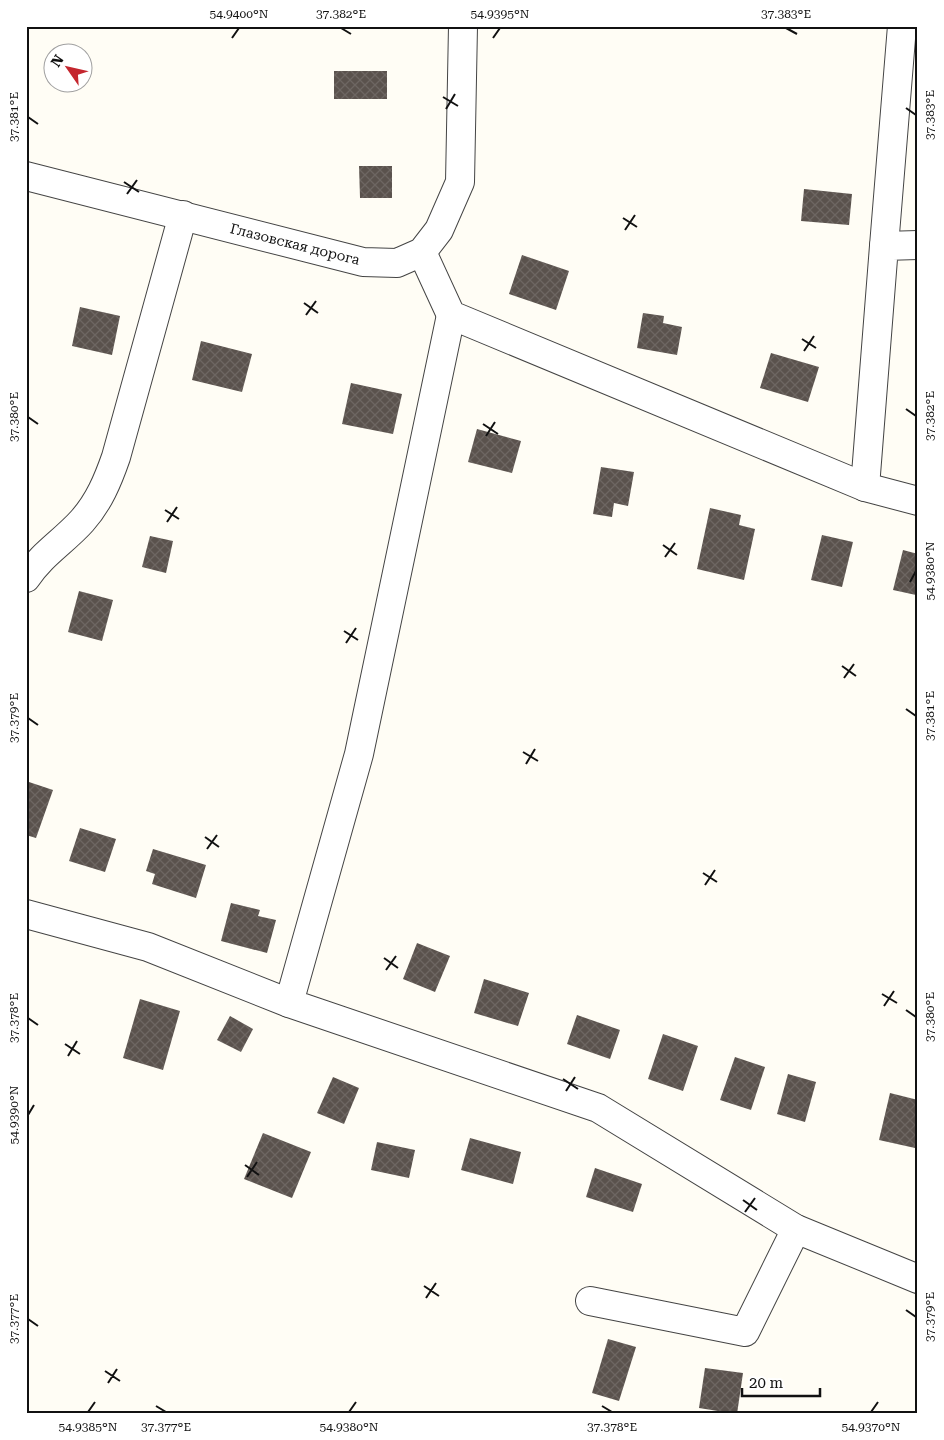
<svg xmlns="http://www.w3.org/2000/svg" width="944" height="1440" viewBox="0 0 944 1440" font-family="'Roboto Serif',serif">
	<style>
		.building { fill: url(#building-cross-hatch) }
		.lines { fill: none; stroke-linecap: round; stroke-linejoin: round }
		.minor-casing { stroke: #444; stroke-width: 30 }
		.minor { stroke: #fff; stroke-width: 28 }
		.ticks { fill: none; stroke: #111; stroke-width: 2 }
		.labels { text-anchor: middle; dominant-baseline: central; stroke-width: 5; stroke-linejoin: round; paint-order: stroke }
		.street-label { font-size: 14px; fill: #111; stroke: #fff }
		.neatline { fill: none; stroke: #111; stroke-width: 2 }
		.ticks-label { font-size: 12px; text-anchor: middle; fill: #111 }
	</style>
	<defs>
		<pattern id="building-cross-hatch" width="8" height="8" patternUnits="userSpaceOnUse" patternTransform="scale(1.25)"><rect width="8" height="8" fill="#5a524d"/><path d="M0 0l8 8M0 8l8-8" fill="none" stroke="#6d6662"/></pattern>
	</defs>
	<rect width="100%" height="100%" fill="#fffdf5"/>
	<g class="building">
		<rect x="334" y="71" width="53" height="28"/>
		<polygon points="359,166 392,166 392,198 360,198"/>
		<polygon points="804,189 852,194 849,225 801,221"/>
		<polygon points="522,255 569,271 556,310 509,294"/>
		<polygon points="80,307 120,316 112,355 72,346"/>
		<polygon points="643,313 664,316 663,323 682,327 677,355 637,348"/>
		<polygon points="201,341 252,354 242,392 192,380"/>
		<polygon points="771,353 819,367 808,402 760,388"/>
		<polygon points="351,383 402,394 393,434 342,424"/>
		<polygon points="477,429 521,441 512,473 468,462"/>
		<polygon points="601,467 634,472 628,506 614,503 612,517 593,514"/>
		<polygon points="710,508 741,515 739,525 755,529 744,580 697,569"/>
		<polygon points="822,535 853,542 842,587 811,580"/>
		<polygon points="150,536 173,541 166,573 142,567"/>
		<polygon points="903,550 918,554 916,595 893,590"/>
		<polygon points="79,591 113,600 102,641 68,632"/>
		<polygon points="26,781 53,790 36,838 26,835"/>
		<polygon points="80,828 116,839 105,872 69,861"/>
		<polygon points="153,849 206,865 196,898 152,884 155,874 146,871"/>
		<polygon points="231,903 260,910 258,916 276,920 267,953 221,941"/>
		<polygon points="417,943 450,956 435,992 403,979"/>
		<polygon points="484,979 529,993 518,1026 474,1013"/>
		<polygon points="140,999 180,1011 163,1070 123,1058"/>
		<polygon points="577,1015 620,1030 610,1059 567,1044"/>
		<polygon points="230,1016 253,1029 241,1052 217,1040"/>
		<polygon points="663,1034 698,1046 683,1091 648,1079"/>
		<polygon points="735,1057 765,1067 751,1110 720,1100"/>
		<polygon points="788,1074 816,1082 805,1122 777,1114"/>
		<polygon points="333,1077 359,1088 344,1124 317,1113"/>
		<polygon points="890,1093 918,1100 918,1135 915,1148 879,1140"/>
		<polygon points="263,1133 311,1152 292,1198 244,1179"/>
		<polygon points="470,1138 521,1152 513,1184 461,1170"/>
		<polygon points="377,1142 415,1150 409,1178 371,1170"/>
		<polygon points="595,1168 642,1184 633,1212 586,1197"/>
		<polygon points="608,1339 636,1347 619,1401 592,1393"/>
		<polygon points="705,1368 743,1373 737,1414 699,1408"/>
	</g>
	<g class="lines">
		<defs>
			<g id="minor">
				<polyline points="26,176 363,262 397,263 422,252 439,230 460,182 463,26"/>
				<polyline points="884,246 902,26"/>
				<polyline points="422,252 451,315 865,487 918,501"/>
				<polyline points="451,315 359,754 289,1003 598,1108 796,1229 918,1279"/>
				<polyline points="865,487 884,246 918,245"/>
				<path d="M26,578C42,554 63,542 82,521C99,502 108,480 116,457L183,215"/>
				<polyline points="26,914 148,947 289,1003"/>
				<polyline points="590,1301 745,1332 796,1229"/>
			</g>
		</defs>
		<use href="#minor" class="minor-casing"/>
		<use href="#minor" class="minor"/>
	</g>
	<path class="ticks" d="M341,28L351,34M786,28L797,34M232,38L239,28M493,38L500,28M443,97L458,106M906,108L916,115M446,109L455,94M28,117L38,124M124,182L139,192M127,194L137,180M623,218L637,227M625,230L635,215M304,303L318,313M306,315L316,301M802,339L816,348M804,351L814,336M906,409L916,416M28,417L38,424M483,424L498,434M486,436L495,422M165,510L179,519M167,522L177,507M663,545L677,555M665,557L675,543M910,582L916,571M344,631L358,640M346,643L356,628M842,666L856,676M844,678L854,664M906,709L916,716M28,718L38,725M523,752L538,761M526,764L535,749M205,837L219,847M207,849L217,835M703,873L717,882M705,885L715,870M384,958L398,968M386,970L396,956M882,994L897,1003M884,1006L894,991M906,1010L916,1017M28,1018L38,1025M65,1044L80,1054M68,1056L77,1041M563,1079L578,1089M566,1091L575,1077M28,1115L34,1105M245,1165L259,1175M247,1177L257,1162M743,1200L757,1210M745,1212L755,1198M424,1286L439,1296M426,1298L436,1283M906,1310L916,1317M28,1319L38,1326M105,1371L120,1381M108,1383L117,1369M156,1406L166,1412M602,1406L612,1412M88,1412L95,1402M349,1412L356,1402M871,1412L878,1402"/>
	<g class="labels">
		<g class="street-label">
			<text transform="translate(295 244) rotate(14)">Глазовская дорога</text>
		</g>
	</g>
	<rect width="944" height="1440" fill="none" stroke="#ffffff" stroke-width="55"/>
	<g transform="translate(68 68) rotate(304)"><circle r="24" fill="#ffffff" stroke="#a0a0a0"/>
	<path d="M0-4L9 19L0 12L-9 19Z" fill="#c4262e"/>
	<text y="-8" font-size="14" font-weight="bold" text-anchor="middle" fill="#111111">N</text>
	</g>
	<path d="M742 1388v8h78v-8" fill="none" stroke="#111111" stroke-width="2.5"/>
	<text x="749" y="1388" font-size="15" fill="#111111" stroke="#ffffff" stroke-width="4" paint-order="stroke">20 m</text>
	<rect x="28" y="28" width="888" height="1384" class="neatline"/>
	<g class="ticks-label">
		<text x="239" y="18">54.9400°N</text>
		<text x="341" y="18">37.382°E</text>
		<text x="500" y="18">54.9395°N</text>
		<text x="786" y="18">37.383°E</text>
		<text transform="translate(930 115) rotate(-90)" y="4">37.383°E</text>
		<text transform="translate(14 117) rotate(-90)" y="4">37.381°E</text>
		<text transform="translate(930 416) rotate(-90)" y="4">37.382°E</text>
		<text transform="translate(14 417) rotate(-90)" y="4">37.380°E</text>
		<text transform="translate(930 571) rotate(-90)" y="4">54.9380°N</text>
		<text transform="translate(930 716) rotate(-90)" y="4">37.381°E</text>
		<text transform="translate(14 718) rotate(-90)" y="4">37.379°E</text>
		<text transform="translate(930 1017) rotate(-90)" y="4">37.380°E</text>
		<text transform="translate(14 1018) rotate(-90)" y="4">37.378°E</text>
		<text transform="translate(14 1115) rotate(-90)" y="4">54.9390°N</text>
		<text transform="translate(930 1317) rotate(-90)" y="4">37.379°E</text>
		<text transform="translate(14 1319) rotate(-90)" y="4">37.377°E</text>
		<text x="88" y="1431">54.9385°N</text>
		<text x="166" y="1431">37.377°E</text>
		<text x="349" y="1431">54.9380°N</text>
		<text x="612" y="1431">37.378°E</text>
		<text x="871" y="1431">54.9370°N</text>
	</g>
</svg>
